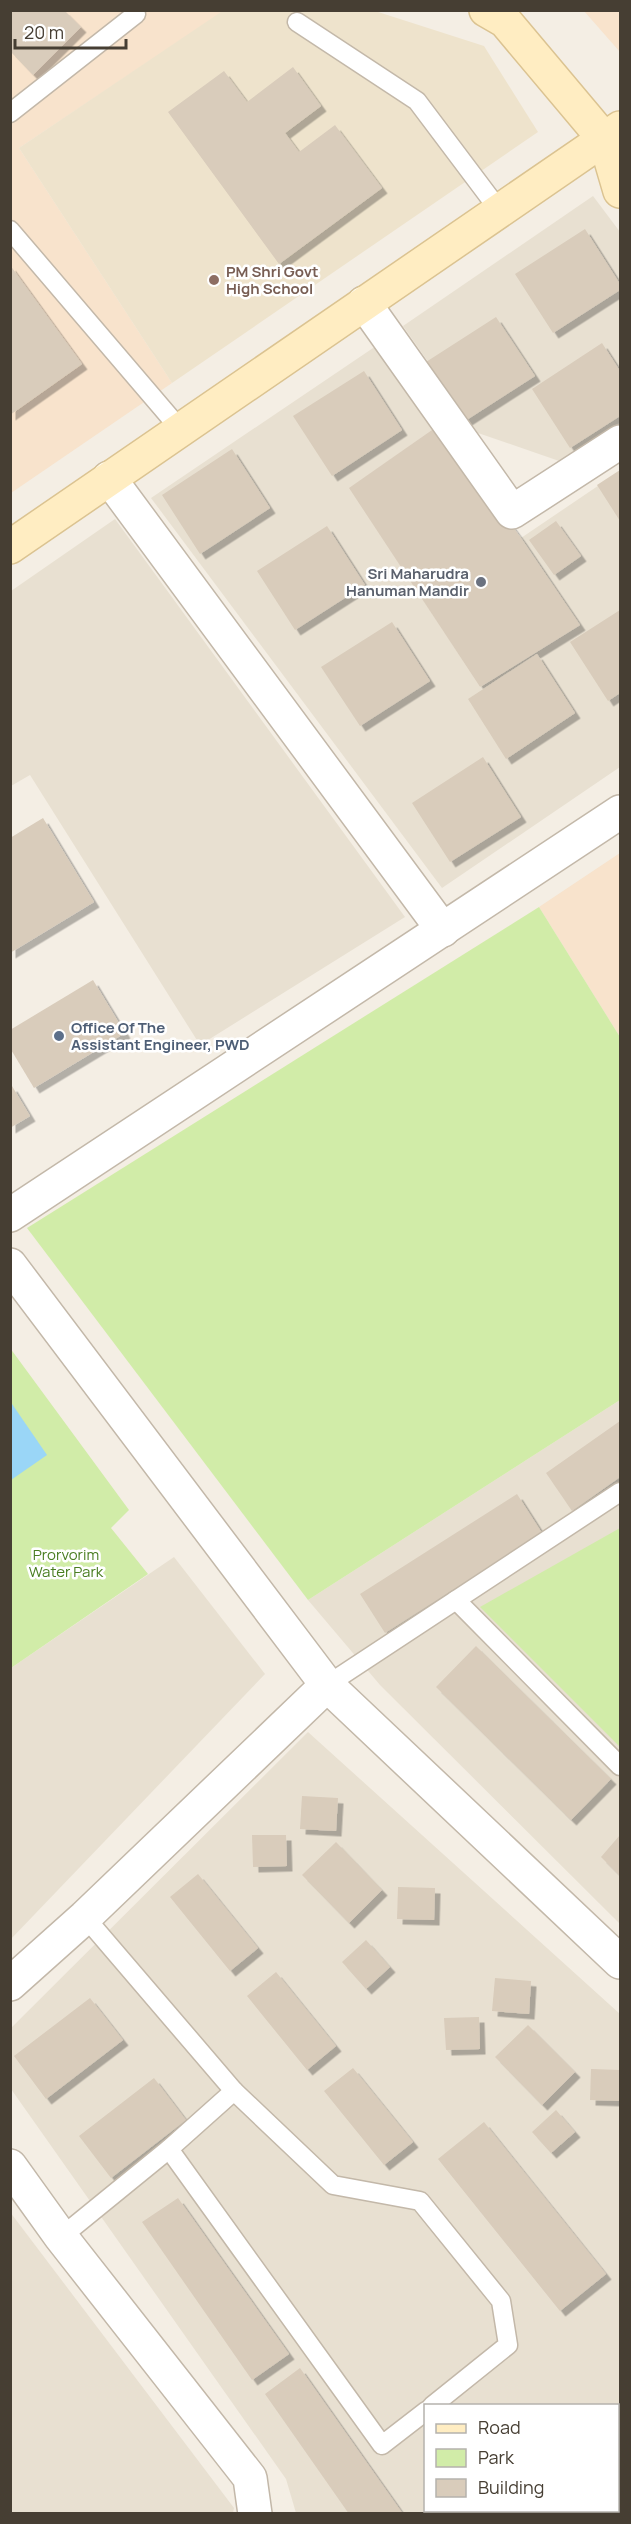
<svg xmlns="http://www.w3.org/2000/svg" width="631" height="2524" viewBox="0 0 631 2524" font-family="Manrope,sans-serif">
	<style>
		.residential { fill: #e8e0d1; fill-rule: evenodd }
		.commercial { fill: #f8e3cc }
		.education { fill: #eee3cc }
		.green { fill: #d1eca8 }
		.water { fill: #9ad6f7 }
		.building { fill: #d9ccbb; filter: url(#shadow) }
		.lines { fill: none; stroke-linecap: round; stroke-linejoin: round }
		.lane-casing { stroke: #c3b8a9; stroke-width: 21 }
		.street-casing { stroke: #c3b8a9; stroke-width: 36 }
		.secondary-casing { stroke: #dbc391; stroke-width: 36 }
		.lane { stroke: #fff; stroke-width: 18 }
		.street { stroke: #fff; stroke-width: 33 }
		.secondary { stroke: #ffedc2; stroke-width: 33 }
		.education-dot { fill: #8d6e63; stroke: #fff; stroke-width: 2 }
		.worship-dot { fill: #6b7280; stroke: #fff; stroke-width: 2 }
		.service-dot { fill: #5c6f8a; stroke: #fff; stroke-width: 2 }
		.labels { text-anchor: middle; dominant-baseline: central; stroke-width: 5; stroke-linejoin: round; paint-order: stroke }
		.education-label { font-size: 15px; font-weight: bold; fill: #785e54; stroke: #fff; text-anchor: start }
		.worship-label { font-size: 15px; font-weight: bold; fill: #5b616d; stroke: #fff; text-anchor: end }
		.service-label { font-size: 15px; font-weight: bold; fill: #4e5e75; stroke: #fff; text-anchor: start }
		.park-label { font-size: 15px; fill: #497d21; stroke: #fff }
	</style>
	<defs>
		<filter id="shadow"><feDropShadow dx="5.5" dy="5.5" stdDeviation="0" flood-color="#0004"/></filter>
	</defs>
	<rect width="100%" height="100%" fill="#f4eee4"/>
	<g class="residential">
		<polygon points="593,196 620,232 620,422 562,462 478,433 403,326"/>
		<polygon points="379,344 439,425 350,488 480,687 579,625 521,538 620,471 620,767 442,888 151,498"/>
		<polygon points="115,519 405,917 200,1045 30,775 11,786 11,591"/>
		<polygon points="620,1400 620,1924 380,1685 308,1600"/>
		<polygon points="174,1557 265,1674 11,1939 11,1668"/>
		<path d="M308,1732L620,2014V2513H296L286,2479L11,2089L10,2029ZM426,2406H618V2510H426Z"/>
		<polygon points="10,2212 234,2508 233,2513 11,2513"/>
	</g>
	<g class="commercial">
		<polygon points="11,11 224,11 19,148 172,383 11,493"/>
		<polygon points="584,11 620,11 620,52"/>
		<polygon points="620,853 620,1037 539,907"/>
	</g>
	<polygon class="education" points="224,10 375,11 484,46 538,132 172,383 19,148"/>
	<g class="green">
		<polygon points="539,907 620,1037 620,1400 308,1600 27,1228"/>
		<polygon points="10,1348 129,1510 111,1528 148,1574 11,1668"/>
		<polygon points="620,1528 620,1747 480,1607"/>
	</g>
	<polygon class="water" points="10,1401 47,1455 11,1480 10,1480"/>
	<g class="building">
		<polygon points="10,10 64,10 81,27 33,75 10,51"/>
		<polygon points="293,67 321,106 285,133 299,152 335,125 382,188 279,264 168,112 224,71 247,102"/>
		<polygon points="585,229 620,284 620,290 553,333 515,274"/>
		<polygon points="10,265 82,364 10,415"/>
		<polygon points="496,317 535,376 465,421 426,362"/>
		<polygon points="602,343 620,371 620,416 570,448 532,389"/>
		<polygon points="364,371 402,430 332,476 293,416"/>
		<polygon points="439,425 521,538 580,625 480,687 349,488"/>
		<polygon points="232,449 270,508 200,554 162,495"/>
		<polygon points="620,470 620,521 597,485"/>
		<polygon points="556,521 581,556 554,575 529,540"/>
		<polygon points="327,526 365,585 295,630 257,571"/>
		<polygon points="620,610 620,693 608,701 570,642"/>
		<polygon points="392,622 430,681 360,726 321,667"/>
		<polygon points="537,654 575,713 506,759 468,699"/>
		<polygon points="483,757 521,817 450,862 412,803"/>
		<polygon points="43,818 94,902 10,953 10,838"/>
		<polygon points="93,980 125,1033 34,1088 10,1048 10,1030"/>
		<polygon points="12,1086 30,1116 10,1128 10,1087"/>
		<polygon points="620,1421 620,1477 572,1511 546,1473"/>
		<polygon points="517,1494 542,1533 385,1633 360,1594"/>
		<polygon points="476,1646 611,1779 571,1820 436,1687"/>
		<polygon points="302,1796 338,1798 336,1831 300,1829"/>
		<polygon points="252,1835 286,1835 287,1866 253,1867"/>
		<polygon points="620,1835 620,1876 601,1857"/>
		<polygon points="336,1842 382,1890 349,1923 302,1875"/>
		<polygon points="198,1874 258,1948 230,1971 170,1897"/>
		<polygon points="398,1887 435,1888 434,1920 397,1919"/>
		<polygon points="366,1940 390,1967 366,1989 342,1962"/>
		<polygon points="276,1972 336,2046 307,2070 247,1996"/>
		<polygon points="495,1978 531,1981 529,2014 492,2011"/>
		<polygon points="90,1998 123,2040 46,2099 14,2056"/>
		<polygon points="479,2017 480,2049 446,2050 444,2018"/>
		<polygon points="528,2025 575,2072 542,2105 495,2057"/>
		<polygon points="353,2068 413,2142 384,2165 324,2091"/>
		<polygon points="591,2069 620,2070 620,2101 590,2100"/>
		<polygon points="154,2078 186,2120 111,2178 79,2136"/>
		<polygon points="556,2110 575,2132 551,2153 532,2132"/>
		<polygon points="484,2122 606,2274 560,2311 438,2159"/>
		<polygon points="178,2198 289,2354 252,2380 142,2222"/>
		<polygon points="300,2368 403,2514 349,2514 265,2394"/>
	</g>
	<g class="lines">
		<defs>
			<g id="lane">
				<polyline points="297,22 417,101 499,210"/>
				<polyline points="10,113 136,14"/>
				<polyline points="10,230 180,429"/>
				<polyline points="456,1600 620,1766"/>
				<polyline points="327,1685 620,1492"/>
				<polyline points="85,1917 234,2091 333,2185 420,2201 501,2301 508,2345 432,2406"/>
				<polyline points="169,2149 382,2445 426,2411"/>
				<polyline points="61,2237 169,2149 234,2091"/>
			</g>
			<g id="street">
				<polyline points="364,303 512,512 620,442"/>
				<polyline points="109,478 443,930"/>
				<polyline points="10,1215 620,812"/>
				<polyline points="10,1265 327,1685 620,1962"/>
				<polyline points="10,1984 85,1917 327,1685"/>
				<polyline points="10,2166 61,2237 250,2478 255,2514"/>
			</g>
			<g id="secondary">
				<polyline points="486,10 505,21 605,140 620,150"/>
				<polyline points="605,140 620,191"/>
				<polyline points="10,547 620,128"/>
			</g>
		</defs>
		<use href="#lane" class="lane-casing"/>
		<use href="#street" class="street-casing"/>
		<use href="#secondary" class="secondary-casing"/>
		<use href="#lane" class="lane"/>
		<use href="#street" class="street"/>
		<use href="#secondary" class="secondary"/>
	</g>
	<circle class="education-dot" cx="214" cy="280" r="6"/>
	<circle class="worship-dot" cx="481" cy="582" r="6"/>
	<circle class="service-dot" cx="59" cy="1036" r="6"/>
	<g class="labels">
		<g class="education-label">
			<text x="226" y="271">PM Shri Govt<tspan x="226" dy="17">High School</tspan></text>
		</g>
		<g class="worship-label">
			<text x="469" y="573">Sri Maharudra<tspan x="469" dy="17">Hanuman Mandir</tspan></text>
		</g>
		<g class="service-label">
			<text x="71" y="1027">Office Of The<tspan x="71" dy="17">Assistant Engineer, PWD</tspan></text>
		</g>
		<g class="park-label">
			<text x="66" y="1554">Prorvorim<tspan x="66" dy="17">Water Park</tspan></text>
		</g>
	</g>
	<rect width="631" height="2524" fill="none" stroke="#463e33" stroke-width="24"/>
	<rect x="424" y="2404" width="195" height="108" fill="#ffffff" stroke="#b5b2ad" stroke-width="1.5"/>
	<rect x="436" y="2424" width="30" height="9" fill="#ffedc2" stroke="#b5b2ad" stroke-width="1.5"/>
	<text x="478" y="2434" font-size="18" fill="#463e33">Road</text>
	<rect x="436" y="2449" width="30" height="18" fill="#d1eca8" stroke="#b5b2ad" stroke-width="1.5"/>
	<text x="478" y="2464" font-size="18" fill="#463e33">Park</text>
	<rect x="436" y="2479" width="30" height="18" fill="#d9ccbb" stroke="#b5b2ad" stroke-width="1.5"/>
	<text x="478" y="2494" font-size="18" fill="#463e33">Building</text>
	<path d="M15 39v9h111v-9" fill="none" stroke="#463e33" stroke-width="3"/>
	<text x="24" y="39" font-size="18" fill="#463e33" stroke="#ffffff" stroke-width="4.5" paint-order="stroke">20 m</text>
</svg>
